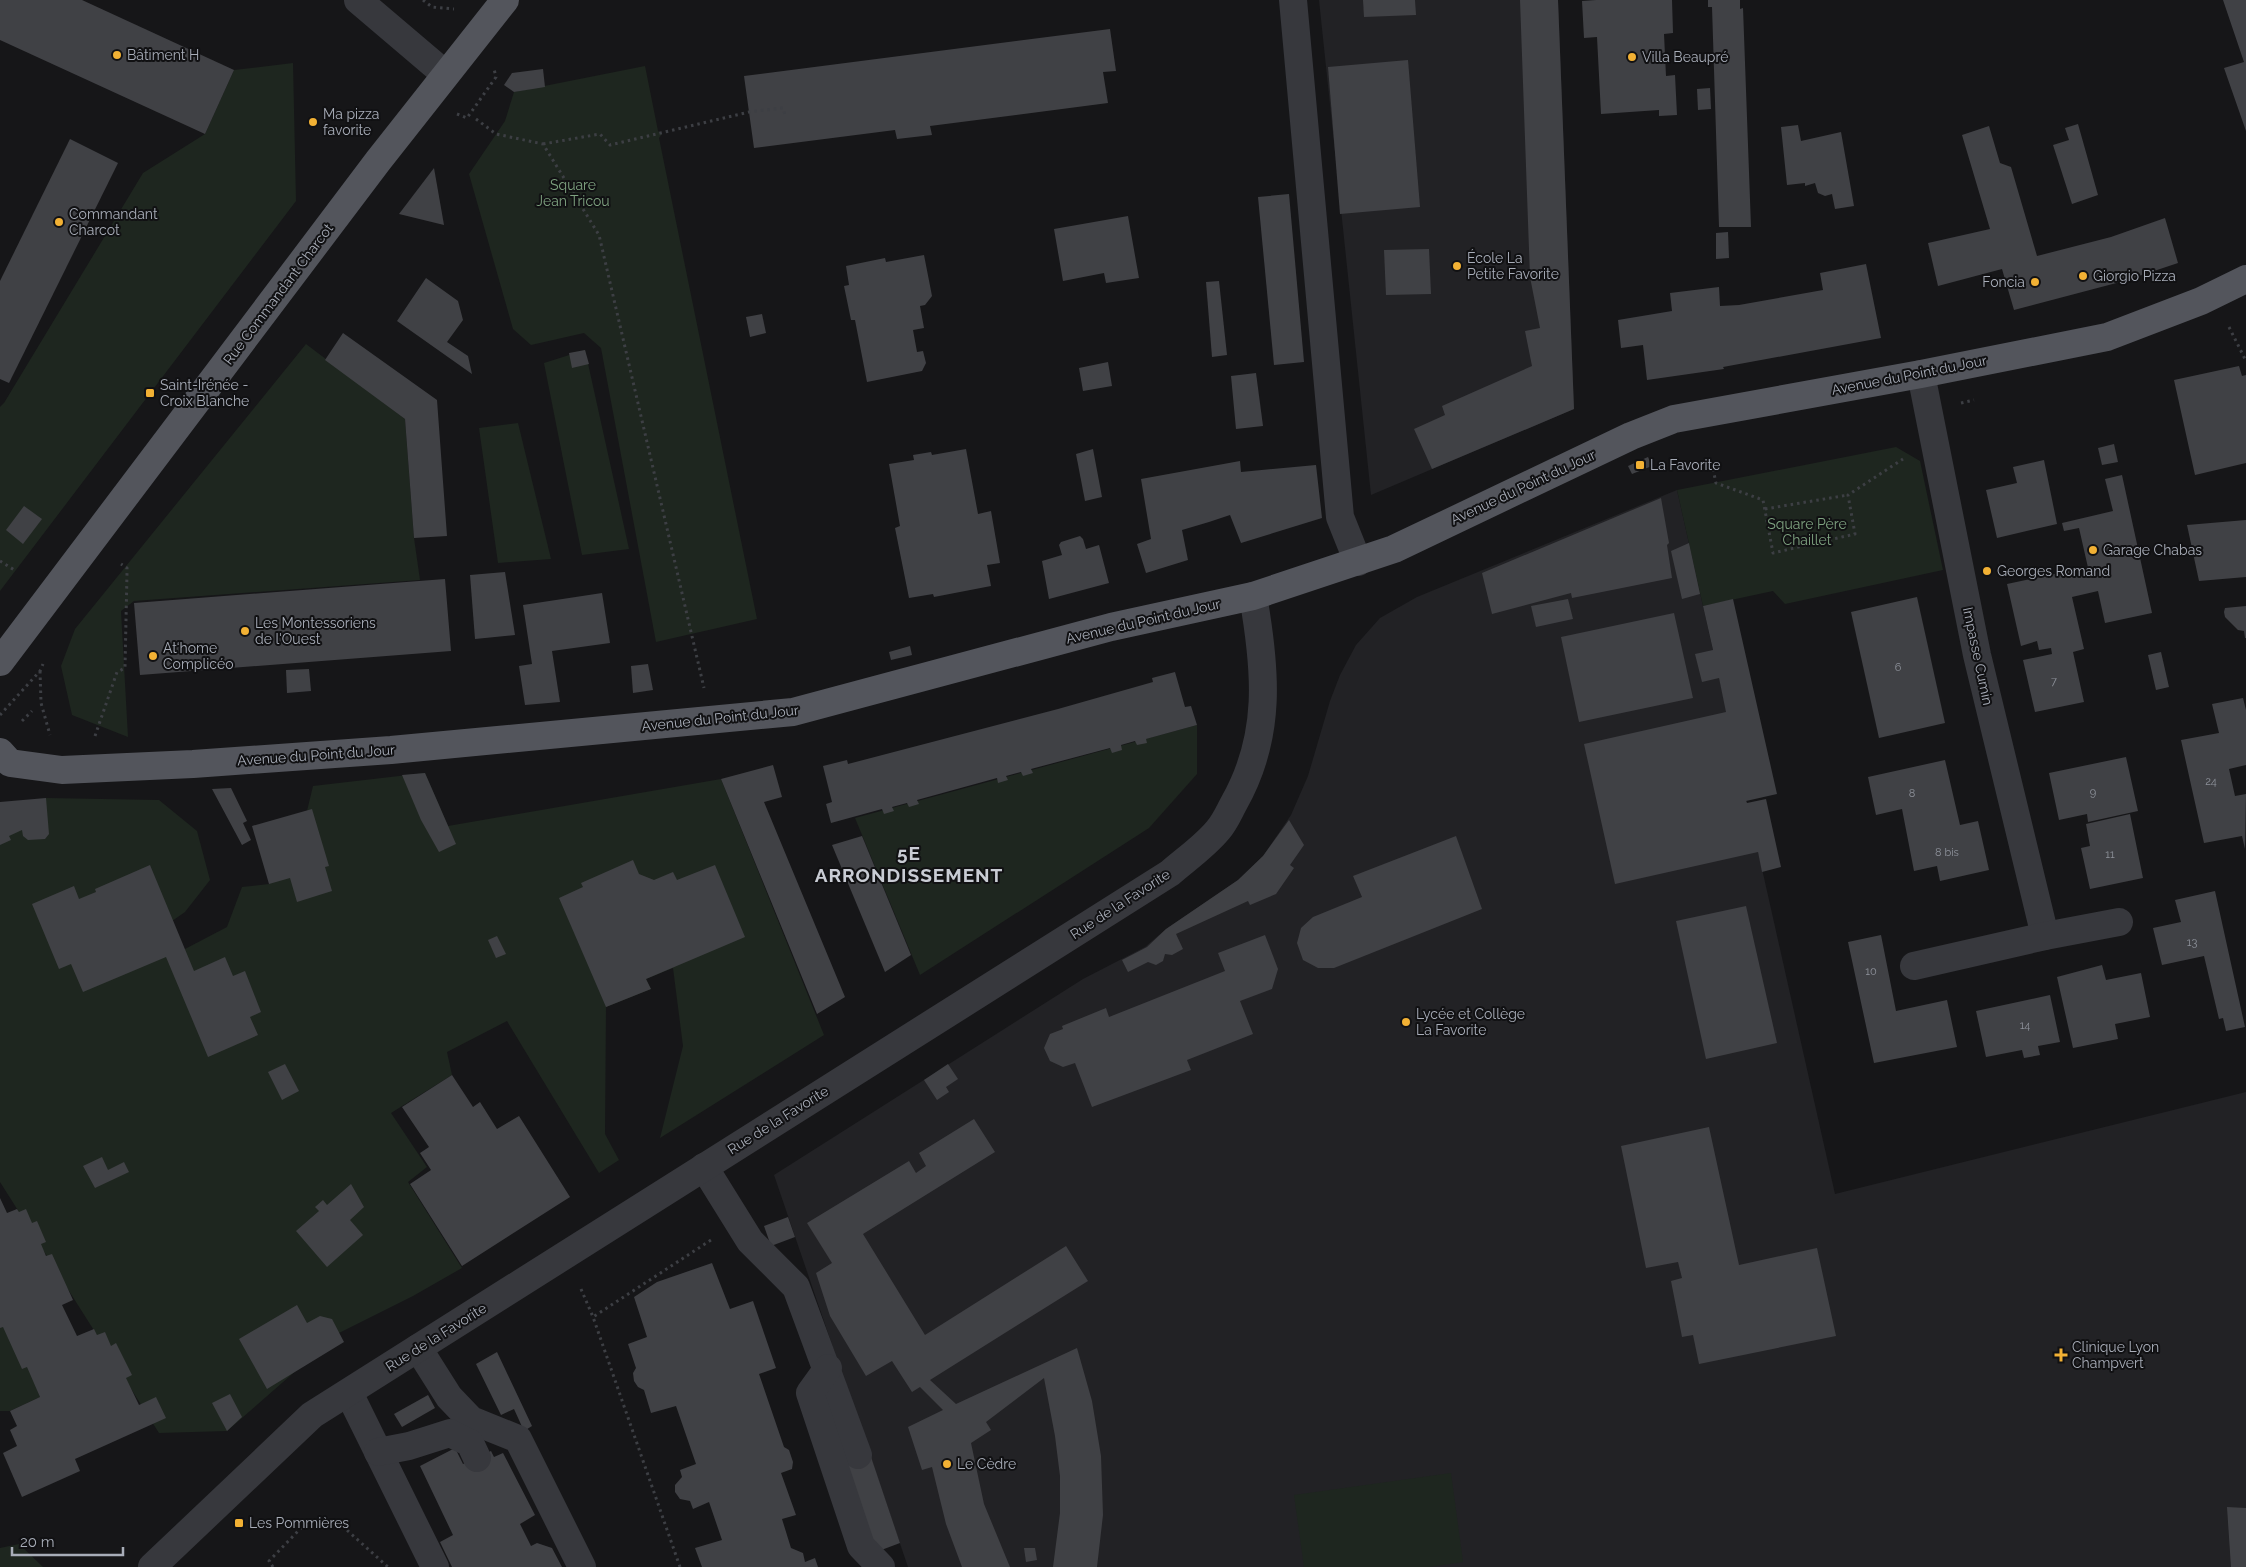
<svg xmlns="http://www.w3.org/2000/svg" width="2246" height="1567" viewBox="0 0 2246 1567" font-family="Raleway,sans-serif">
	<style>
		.built { fill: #222225 }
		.green { fill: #1e261f }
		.building { fill: #404145 }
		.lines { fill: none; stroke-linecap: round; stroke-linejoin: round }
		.path { stroke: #3d3f44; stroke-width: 3; stroke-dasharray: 2.5 4; stroke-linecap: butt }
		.minor { stroke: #37383d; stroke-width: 28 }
		.major { stroke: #53555c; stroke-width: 28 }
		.poi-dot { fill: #f2b134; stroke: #111113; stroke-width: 2 }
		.labels { text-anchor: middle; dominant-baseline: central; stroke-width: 4; stroke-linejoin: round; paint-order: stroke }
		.number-label { font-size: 11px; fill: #8e929b }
		.poi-label { font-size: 14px; fill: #a8adb8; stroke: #111113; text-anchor: start }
		.park-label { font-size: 14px; fill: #7fa381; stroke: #111113 }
		.street-label { font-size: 14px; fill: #a8adb8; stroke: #111113 }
		.district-label { font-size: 19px; font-weight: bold; letter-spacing: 1px; fill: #c9ccd4; stroke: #111113 }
	</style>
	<rect width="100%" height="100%" fill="#161618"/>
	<g class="built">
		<polygon points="1319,0 1558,0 1574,409 1371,495"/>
		<polygon points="1677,490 1835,1194 2246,1092 2246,1567 908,1567 774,1175 1083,979 1145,947 1166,929 1238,880 1263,856 1291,815 1308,776 1330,701 1340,675 1356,645 1380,618 1417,597"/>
	</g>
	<g class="green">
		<polygon points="293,63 296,201 0,591 0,407 4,403 143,173 205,134 234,70"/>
		<polygon points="645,66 658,131 662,134 659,138 757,619 656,642 601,348 584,333 531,345 513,329 469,174 505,121 514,92"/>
		<polygon points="306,344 405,419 414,538 420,580 134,601 121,611 128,737 72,715 61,666 75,629"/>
		<polygon points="585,350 629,549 582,555 544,363"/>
		<polygon points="518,423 551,559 498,563 479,428"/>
		<polygon points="1896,447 1920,461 1943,570 1785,604 1773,591 1703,606 1677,490"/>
		<polygon points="1197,725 1197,774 1149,828 920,975 855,818"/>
		<polygon points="425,773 448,826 721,779 824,1035 660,1138 683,1046 673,968 646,979 651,989 606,1007 605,1134 619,1160 599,1173 507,1021 447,1052 452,1075 391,1113 427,1167 408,1182 462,1268 413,1296 339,1333 227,1431 159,1433 0,1182 0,815 46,798 159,800 197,831 210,880 185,912 152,935 185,949 227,927 242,887 269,884 301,836 313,786"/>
		<polygon points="0,1284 40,1397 10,1411 0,1411"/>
		<polygon points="1451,1473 1463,1562 1430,1567 1304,1567 1294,1495"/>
		<polygon points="19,1544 43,1567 0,1567 0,1548"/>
	</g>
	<g class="building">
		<polygon points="0,0 82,0 234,70 205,134 0,40"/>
		<polygon points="1363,0 1415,0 1416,15 1364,17"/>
		<polygon points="1520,0 1558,0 1574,409 1432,469 1414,429 1445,415 1442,406 1532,366 1525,331 1540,328 1530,277"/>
		<polygon points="1596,0 1672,0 1673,33 1664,34 1666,76 1675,75 1677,115 1659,116 1659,110 1601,114 1597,37 1584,38 1582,1"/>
		<polygon points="1708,0 1740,0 1740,9 1743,8 1751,227 1719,227 1712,7 1708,7"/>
		<polygon points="2223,0 2246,0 2246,131 2224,68 2244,62"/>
		<polygon points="1110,29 1116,71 1103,72 1108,103 930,126 932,135 897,139 895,130 754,148 744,76"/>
		<polygon points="1408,60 1420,207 1340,214 1328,67"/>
		<polygon points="543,69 545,87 514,92 504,85 512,73"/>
		<polygon points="1710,88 1711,109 1698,110 1697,89"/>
		<polygon points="2078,124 2098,195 2072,204 2053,145 2069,140 2065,128"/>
		<polygon points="1798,125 1801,141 1841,132 1854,206 1835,209 1832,194 1825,196 1818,193 1815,183 1805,186 1805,183 1787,185 1781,127"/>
		<polygon points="1989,126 2000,163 2011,167 2037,256 2111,237 2165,218 2178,263 2124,281 2014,310 2002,269 1938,286 1928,243 1990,229 1962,135"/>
		<polygon points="70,139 118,163 9,383 0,379 0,281"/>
		<polygon points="434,168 444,225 399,214"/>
		<polygon points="1289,194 1304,362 1274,365 1258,197"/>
		<polygon points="1128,216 1139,278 1106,283 1104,273 1063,281 1054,229"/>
		<polygon points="1728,232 1729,258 1716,259 1716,233"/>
		<polygon points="1429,249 1431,294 1386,295 1384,250"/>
		<polygon points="924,255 932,296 925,305 920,306 924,328 913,330 917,352 923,351 926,363 922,371 867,382 855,320 851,320 844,286 849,285 846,266 885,258 886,262"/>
		<polygon points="1866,264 1881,338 1723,367 1724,369 1647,380 1643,345 1621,348 1618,320 1672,311 1670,293 1719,287 1720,306 1739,305 1823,290 1820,273"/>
		<polygon points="426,278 458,301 463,320 447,342 468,356 472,374 397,321"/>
		<polygon points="1219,281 1227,355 1212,357 1206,282"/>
		<polygon points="762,314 766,333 750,337 746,317"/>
		<polygon points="343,333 437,400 447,536 414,538 405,419 325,360"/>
		<polygon points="585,350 589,364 572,368 569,353"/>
		<polygon points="1108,362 1112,386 1083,391 1079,368"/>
		<polygon points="2239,366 2242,376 2246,375 2246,463 2195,475 2174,380"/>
		<polygon points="1256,373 1263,426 1236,429 1231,376"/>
		<polygon points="2114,444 2118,462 2102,465 2098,448"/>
		<polygon points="966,449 978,514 991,511 1000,563 987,565 991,586 934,597 933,594 909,598 895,528 900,526 889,464 914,460 913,455 931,452 932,455"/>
		<polygon points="1093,449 1102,497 1085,501 1076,454"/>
		<polygon points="1648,457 1652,466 1632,474 1628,466"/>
		<polygon points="2044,460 2057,524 1997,538 1986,490 2017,483 2013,467"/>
		<polygon points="1240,461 1241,472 1316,465 1322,518 1241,543 1230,515 1209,522 1182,530 1188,560 1146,573 1137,544 1151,539 1141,479"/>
		<polygon points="2122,475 2152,613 2105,623 2098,591 2072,597 2084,649 2073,652 2084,702 2035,712 2023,660 2052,654 2051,648 2039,650 2037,641 2021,646 2007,584 2073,570 2074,575 2089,572 2079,528 2064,531 2062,523 2113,511 2105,479"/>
		<polygon points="1661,498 1669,543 1667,545 1672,578 1572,598 1571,593 1492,614 1482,573"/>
		<polygon points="24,506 42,519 23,544 6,530"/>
		<polygon points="2246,520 2246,577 2199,581 2187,525"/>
		<polygon points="1080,536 1083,539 1086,549 1099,545 1109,583 1049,599 1042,561 1062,555 1059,545 1061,542"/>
		<polygon points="1689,543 1700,594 1682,599 1671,551"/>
		<polygon points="505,572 515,635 475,639 470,575"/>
		<polygon points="445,579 451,651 140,675 134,603"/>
		<polygon points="602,593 610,643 552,651 560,702 525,705 519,666 532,664 523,605"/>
		<polygon points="1917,597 1945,723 1879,738 1851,612"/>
		<polygon points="1568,599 1573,619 1536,627 1531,606"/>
		<polygon points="1733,599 1777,794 1746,801 1747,803 1766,799 1781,867 1762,872 1758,852 1615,884 1584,744 1726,712 1719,678 1702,682 1695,654 1713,650 1703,606"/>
		<polygon points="2246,606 2246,638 2245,638 2244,631 2238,630 2225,617 2224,612 2225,608"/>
		<polygon points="1674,613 1693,698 1579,722 1561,637"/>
		<polygon points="910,646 912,655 891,660 889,652"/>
		<polygon points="2161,652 2169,687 2156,690 2148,655"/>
		<polygon points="648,664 653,690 633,693 631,666"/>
		<polygon points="309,669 311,691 287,693 286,670"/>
		<polygon points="1175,672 1185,707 1191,706 1197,725 1146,739 1147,743 1137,745 1135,741 1121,745 1122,750 1112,753 1110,748 1031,769 1033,773 1023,776 1021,772 1006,776 1008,780 998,783 997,778 917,800 919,804 909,807 907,803 892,807 894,811 884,814 882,809 831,823 826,804 832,802 823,766 847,760 848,764 1058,709 1153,682 1152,678"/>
		<polygon points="2243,698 2246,710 2246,765 2229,769 2235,796 2246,794 2245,849 2242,836 2204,843 2181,740 2219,733 2212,704"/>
		<polygon points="2126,757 2138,811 2088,822 2087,814 2059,820 2049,773"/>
		<polygon points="1945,760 1960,825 1978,821 1989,870 1940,881 1937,866 1914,871 1902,809 1876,815 1868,777"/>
		<polygon points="773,765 782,797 764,802 845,997 817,1014 721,779"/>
		<polygon points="425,773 456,844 439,852 421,820 402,775"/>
		<polygon points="231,788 247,821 243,823 251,840 242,845 212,789"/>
		<polygon points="46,798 49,834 45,839 28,840 23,836 22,830 9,836 11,840 0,845 0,802"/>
		<polygon points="312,809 329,866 325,867 332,891 297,902 290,878 269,884 252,826"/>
		<polygon points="2130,814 2143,878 2090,889 2081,848 2090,846 2086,824"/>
		<polygon points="1289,820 1304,845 1290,865 1294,868 1276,894 1250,905 1248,901 1176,934 1183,949 1172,955 1165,954 1163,961 1156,965 1148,962 1128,972 1122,960 1147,947 1166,929 1238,880 1263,856"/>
		<polygon points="862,836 911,955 885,972 832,845"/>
		<polygon points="1456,836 1482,909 1334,968 1318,968 1303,960 1297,943 1301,928 1313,917 1362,897 1353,876"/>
		<polygon points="633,860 639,874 654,880 673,872 677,880 715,865 745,937 646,979 651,989 606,1007 559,898 583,887 581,883"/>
		<polygon points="150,865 194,971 225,957 233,976 245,971 261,1012 250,1017 258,1035 208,1057 166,957 83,992 71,964 59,969 32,904 74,886 79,899 96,892 95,889"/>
		<polygon points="2215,891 2245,1027 2226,1031 2223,1018 2219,1019 2204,956 2162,965 2153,928 2181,922 2175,900"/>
		<polygon points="1746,906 1777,1043 1706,1059 1676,921"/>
		<polygon points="1265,935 1278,969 1272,989 1240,1001 1253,1034 1187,1060 1191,1070 1092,1107 1075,1063 1063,1067 1050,1061 1044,1048 1050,1034 1063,1029 1062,1026 1106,1008 1109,1017 1225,971 1218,953"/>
		<polygon points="1881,935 1896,1011 1947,1000 1957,1047 1874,1063 1848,942"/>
		<polygon points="497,936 506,954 496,958 488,940"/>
		<polygon points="2102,965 2106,980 2141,973 2150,1017 2115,1024 2118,1039 2073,1048 2057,977"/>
		<polygon points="2050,995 2060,1042 2038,1046 2040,1055 2024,1058 2022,1050 1986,1057 1976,1011"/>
		<polygon points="285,1064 299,1091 282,1100 268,1072"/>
		<polygon points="948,1064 958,1079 946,1087 949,1092 937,1100 924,1080"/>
		<polygon points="452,1075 473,1107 480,1102 497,1129 519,1116 570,1197 462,1266 410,1184 431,1170 420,1153 429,1147 402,1107"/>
		<polygon points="974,1119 995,1152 863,1234 925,1335 1066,1246 1088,1281 930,1380 956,1404 1077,1348 1092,1401 1101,1456 1103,1515 1097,1567 1053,1567 1060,1513 1060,1476 1055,1436 1044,1378 986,1422 991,1430 971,1443 984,1504 1010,1567 962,1567 946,1524 932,1467 922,1470 908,1427 943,1410 920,1387 912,1392 892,1361 866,1376 830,1316 816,1273 832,1263 807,1223 909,1161 916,1173 926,1166 919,1153"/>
		<polygon points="1709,1127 1739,1265 1817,1248 1836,1336 1699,1364 1693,1335 1682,1337 1671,1281 1682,1278 1678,1262 1646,1268 1621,1146"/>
		<polygon points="102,1157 108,1170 124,1162 129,1172 95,1188 83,1166"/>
		<polygon points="351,1184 364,1207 350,1220 363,1235 327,1267 296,1231 319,1211 315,1207 323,1200 327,1205"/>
		<polygon points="0,1198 7,1213 17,1209 19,1212 26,1209 32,1223 37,1221 46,1242 41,1244 46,1256 52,1254 73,1300 62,1305 77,1336 94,1329 97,1335 105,1332 111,1346 116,1343 132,1375 126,1378 139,1405 156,1397 166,1418 75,1459 80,1471 22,1497 3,1453 17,1446 10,1430 17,1426 10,1411 40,1397 27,1367 22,1369 3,1327 0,1328"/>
		<polygon points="788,1217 795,1237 771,1246 764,1226"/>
		<polygon points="712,1263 730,1309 753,1301 776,1368 759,1374 784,1447 789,1450 793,1462 792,1469 781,1473 796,1515 782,1519 791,1548 803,1553 805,1562 815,1558 818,1567 702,1567 695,1548 722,1540 709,1502 693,1509 690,1501 680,1499 675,1492 675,1485 682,1477 680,1470 696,1464 676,1406 651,1413 644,1390 638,1387 634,1381 633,1373 636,1368 628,1344 647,1337 634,1297 657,1282"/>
		<polygon points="297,1305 307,1323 320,1316 332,1319 344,1342 267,1389 239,1339"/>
		<polygon points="497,1352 532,1426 524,1431 514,1409 501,1415 476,1364"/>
		<polygon points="230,1394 242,1417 227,1431 212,1403"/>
		<polygon points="428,1395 435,1408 402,1427 394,1414"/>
		<polygon points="455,1448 463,1464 491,1451 494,1457 503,1453 535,1515 520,1524 531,1546 537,1543 552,1548 562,1567 452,1567 440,1542 453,1535 420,1466"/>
		<polygon points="869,1451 900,1543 876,1552 845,1460"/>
		<polygon points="2227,1507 2246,1508 2246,1567 2231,1567"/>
		<polygon points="1024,1548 1035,1548 1037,1560 1026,1562"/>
	</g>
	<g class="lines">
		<g class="path">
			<polyline points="423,0 432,7 454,9"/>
			<polyline points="457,114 467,118 496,77 494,69"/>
			<polyline points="476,119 496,134 543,144 599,235 704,688"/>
			<polyline points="543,144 600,134 610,145 749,112 783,108 785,115"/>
			<polyline points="2229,327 2246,361"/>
			<polyline points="1961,403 1974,400"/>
			<polyline points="1713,469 1716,483 1763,500 1773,553 1855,534 1848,495 1903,459"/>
			<polyline points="1765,509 1848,495"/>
			<polyline points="0,561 16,571"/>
			<polyline points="40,671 41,703 50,735"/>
			<polyline points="0,715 40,671 43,664"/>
			<polyline points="22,721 32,711"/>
			<polyline points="95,736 117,672 125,668 127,573 127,568 121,564"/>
			<polyline points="581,1289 593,1317"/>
			<polyline points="273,1567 269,1561 302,1527 320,1520 339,1523 388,1567"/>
			<polyline points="680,1567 593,1317 711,1240"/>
		</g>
		<g class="minor">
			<polyline points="358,0 445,74"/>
			<polyline points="1293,0 1340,517 1358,562"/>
			<polyline points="1921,374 1977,655 2045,936"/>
			<polyline points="1914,966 2045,936 2119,922"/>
			<polyline points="704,1167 750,1241 796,1287 858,1455"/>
			<polyline points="418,1348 449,1397 471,1420 518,1439 582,1567"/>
			<polyline points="828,1368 810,1393 861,1546 881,1567"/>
			<polyline points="349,1393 435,1567"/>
			<polyline points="378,1452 409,1446 450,1433 470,1443 477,1458"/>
			<path d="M152,1567L312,1415L1170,873C1186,859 1205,846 1218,830C1225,822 1229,812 1234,803C1272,736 1266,670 1253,596"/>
		</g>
		<g class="major">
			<polyline points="0,662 378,161 505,0"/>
			<polyline points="0,752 10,763 62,770 193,764 391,750 793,712 1111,627 1253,596 1394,549 1631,436 1674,419 1921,374 2107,337 2201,301 2246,279"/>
		</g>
	</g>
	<g class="poi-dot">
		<circle cx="117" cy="55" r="5"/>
		<circle cx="1632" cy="57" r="5"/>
		<circle cx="313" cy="122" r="5"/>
		<circle cx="59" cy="222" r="5"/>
		<circle cx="1457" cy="266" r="5"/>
		<circle cx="2083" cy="276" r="5"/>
		<circle cx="2035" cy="282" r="5"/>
		<rect x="145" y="388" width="10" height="10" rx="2.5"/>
		<rect x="1635" y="460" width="10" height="10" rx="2.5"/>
		<circle cx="2093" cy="550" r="5"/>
		<circle cx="1987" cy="571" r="5"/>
		<circle cx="245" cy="631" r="5"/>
		<circle cx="153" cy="656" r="5"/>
		<circle cx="1406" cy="1022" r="5"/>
		<path d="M2058.5 1347.5h5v5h5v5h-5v5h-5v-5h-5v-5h5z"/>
		<circle cx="947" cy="1464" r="5"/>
		<rect x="234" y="1518" width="10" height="10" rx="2.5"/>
	</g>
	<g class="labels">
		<g class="number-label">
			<text x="1898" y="667">6</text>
			<text x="2054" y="681">7</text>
			<text x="2211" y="781">24</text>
			<text x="2093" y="792">9</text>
			<text x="1912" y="793">8</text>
			<text x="1947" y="852">8 bis</text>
			<text x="2110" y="854">11</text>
			<text x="2192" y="942">13</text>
			<text x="1871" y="971">10</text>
			<text x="2025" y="1025">14</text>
		</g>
		<g class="poi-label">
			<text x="127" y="55">Bâtiment H</text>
			<text x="1642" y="57">Villa Beaupré</text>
			<text x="323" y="114">Ma pizza<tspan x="323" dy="16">favorite</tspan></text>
			<text x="69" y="214">Commandant<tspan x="69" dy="16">Charcot</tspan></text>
			<text x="1467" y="258">École La<tspan x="1467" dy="16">Petite Favorite</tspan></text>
			<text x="2093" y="276">Giorgio Pizza</text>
			<text x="2025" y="282" text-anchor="end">Foncia</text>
			<text x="160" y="385">Saint-Irénée -<tspan x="160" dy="16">Croix Blanche</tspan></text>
			<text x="1650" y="465">La Favorite</text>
			<text x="2103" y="550">Garage Chabas</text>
			<text x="1997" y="571">Georges Romand</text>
			<text x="255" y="623">Les Montessoriens<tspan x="255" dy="16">de l'Ouest</tspan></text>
			<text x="163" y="648">At‘home<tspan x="163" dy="16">Complicéo</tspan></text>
			<text x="1416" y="1014">Lycée et Collège<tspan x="1416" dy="16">La Favorite</tspan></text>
			<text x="2072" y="1347">Clinique Lyon<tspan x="2072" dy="16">Champvert</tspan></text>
			<text x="957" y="1464">Le Cèdre</text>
			<text x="249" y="1523">Les Pommières</text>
		</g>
		<g class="park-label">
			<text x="573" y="185">Square<tspan x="573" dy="16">Jean Tricou</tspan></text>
			<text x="1807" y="524">Square Père<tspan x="1807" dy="16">Chaillet</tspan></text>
		</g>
		<g class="street-label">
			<text transform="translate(278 294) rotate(-53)">Rue Commandant Charcot</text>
			<text transform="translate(1909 375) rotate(-11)">Avenue du Point du Jour</text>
			<text transform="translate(1523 487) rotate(-25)">Avenue du Point du Jour</text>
			<text transform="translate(1143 621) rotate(-13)">Avenue du Point du Jour</text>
			<text transform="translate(1978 656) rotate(78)">Impasse Cumin</text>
			<text transform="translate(720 718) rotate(-6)">Avenue du Point du Jour</text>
			<text transform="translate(316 755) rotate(-4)">Avenue du Point du Jour</text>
			<text transform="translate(1120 904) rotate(-33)">Rue de la Favorite</text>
			<text transform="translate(778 1120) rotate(-32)">Rue de la Favorite</text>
			<text transform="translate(436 1337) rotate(-32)">Rue de la Favorite</text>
		</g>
		<g class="district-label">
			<text x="909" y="853">5E<tspan x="909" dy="22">ARRONDISSEMENT</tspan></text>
		</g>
	</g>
	<path d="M12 1547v8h111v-8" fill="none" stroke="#a8adb8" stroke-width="2.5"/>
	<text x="20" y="1547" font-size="15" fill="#a8adb8" stroke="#111113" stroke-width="4" paint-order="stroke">20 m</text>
</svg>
